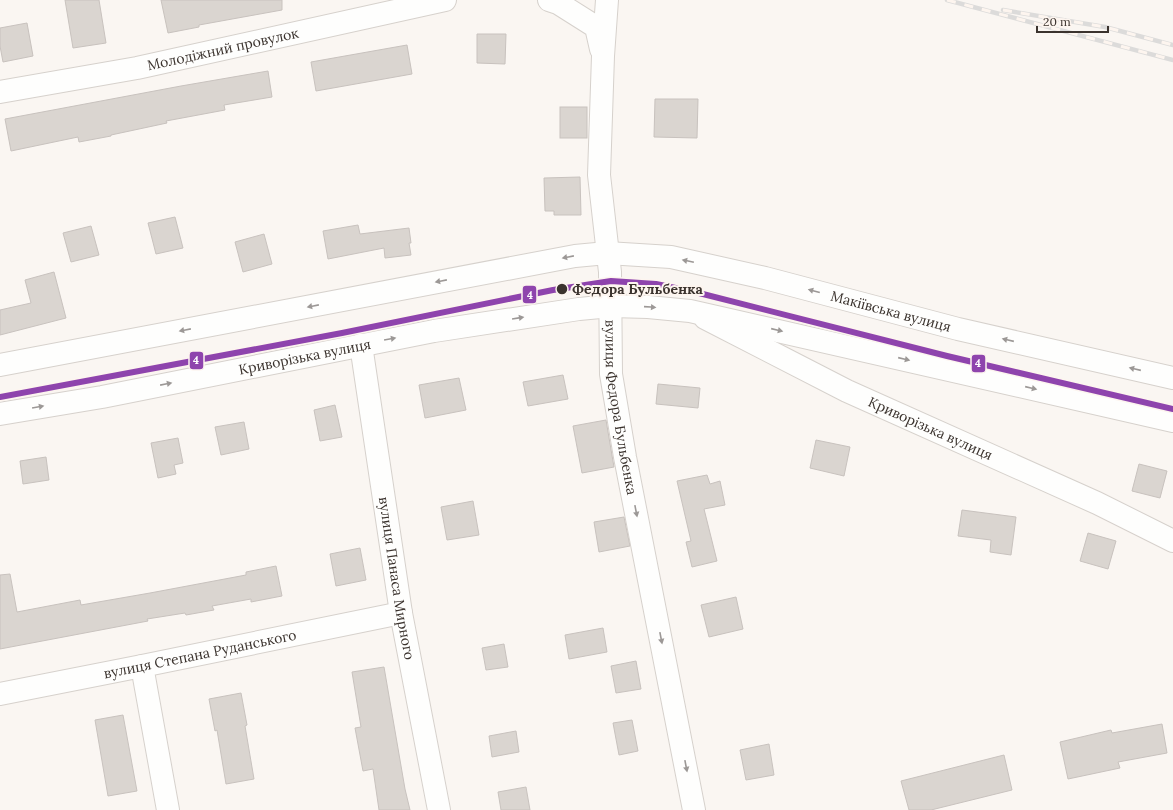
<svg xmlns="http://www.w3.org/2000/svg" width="1173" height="810" viewBox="0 0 1173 810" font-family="Lora,serif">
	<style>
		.building { fill: #dad5d0; stroke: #c8c2be }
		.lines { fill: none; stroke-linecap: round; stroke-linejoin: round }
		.minor-casing { stroke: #d6d1cc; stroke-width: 24 }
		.major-casing { stroke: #d6d1cc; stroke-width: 24 }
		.minor { stroke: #fefefd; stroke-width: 22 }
		.major { stroke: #fefefd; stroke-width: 22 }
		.rail-casing { stroke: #dcdbda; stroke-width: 4.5 }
		.rail { stroke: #fdf5ef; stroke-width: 3; stroke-dasharray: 9; stroke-linecap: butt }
		.tram-1-casing { stroke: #fdf5ef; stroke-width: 9 }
		.tram-1 { stroke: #8e44ad; stroke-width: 6 }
		.oneway { fill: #9c9896 }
		.stop-dot { fill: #3b332e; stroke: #fdf5ef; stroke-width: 1.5 }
		.labels { text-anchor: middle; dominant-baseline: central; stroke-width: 4; stroke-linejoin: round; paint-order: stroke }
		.street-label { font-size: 14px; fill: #3b332e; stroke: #fdf5ef }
		.stop-label { font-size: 14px; font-weight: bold; fill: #3b332e; stroke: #fdf5ef; text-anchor: start }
		.line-badge { stroke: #fdf5ef; stroke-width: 1.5 }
		.badge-label { font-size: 11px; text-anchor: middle; font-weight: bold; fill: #fff }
	</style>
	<rect width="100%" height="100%" fill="#faf6f2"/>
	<g class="building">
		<polygon points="65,0 99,0 106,43 73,48"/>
		<polygon points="161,0 282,0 282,10 199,25 199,27 168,33"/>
		<polygon points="27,23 33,56 3,62 0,46 0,28"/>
		<polygon points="477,34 506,34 505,64 477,63"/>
		<polygon points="407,45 412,74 316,91 311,62"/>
		<polygon points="268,71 272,97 224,105 225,110 166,121 167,123 111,135 111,136 79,142 78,137 11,151 5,119 181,86"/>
		<polygon points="655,99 698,99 697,138 654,137"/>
		<rect x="560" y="107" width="27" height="31"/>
		<polygon points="580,177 581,215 554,215 554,211 545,211 544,178"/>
		<polygon points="175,217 183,248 156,254 148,223"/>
		<polygon points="358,225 360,234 409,228 411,243 409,243 411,255 385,258 384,248 328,259 323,231"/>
		<polygon points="91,226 99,255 71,262 63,233"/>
		<polygon points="264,234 272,264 243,272 235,242"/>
		<polygon points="54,272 66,318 0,335 0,310 31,303 25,280"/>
		<polygon points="563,375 568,399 528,406 523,382"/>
		<polygon points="459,378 466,410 425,418 419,385"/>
		<polygon points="658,384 700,388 698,408 656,404"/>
		<polygon points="335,405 342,437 320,441 314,410"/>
		<polygon points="606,420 614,467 582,473 573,426"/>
		<polygon points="244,422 249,449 221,455 215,427"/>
		<polygon points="178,438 183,463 174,465 176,474 158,478 151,443"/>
		<polygon points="816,440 850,447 844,476 810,468"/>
		<polygon points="46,457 49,480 23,484 20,461"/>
		<polygon points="1139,464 1167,471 1160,498 1132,491"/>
		<polygon points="707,475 710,484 720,481 725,505 704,509 717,561 692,567 686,542 691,541 677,481"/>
		<polygon points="473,501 479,535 447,540 441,507"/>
		<polygon points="962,510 1016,517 1011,555 990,552 991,540 958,536"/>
		<polygon points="624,517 630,546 599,552 594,522"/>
		<polygon points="1088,533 1116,541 1108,569 1080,561"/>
		<polygon points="360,548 366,580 336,586 330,554"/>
		<polygon points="276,566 282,596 251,602 251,599 212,606 214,610 186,615 185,613 147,619 148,621 0,649 0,575 10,574 17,612 80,600 81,605 150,593 246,575 246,572"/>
		<polygon points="736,597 743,629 709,637 701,605"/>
		<polygon points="603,628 607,652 569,659 565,635"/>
		<polygon points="504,644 508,667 486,670 482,648"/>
		<polygon points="636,661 641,689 616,693 611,666"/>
		<polygon points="384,667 405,789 410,810 379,810 373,769 363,771 355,728 361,727 352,672"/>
		<polygon points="241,693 247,725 245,726 254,779 226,784 217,730 215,731 209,699"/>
		<polygon points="123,715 137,791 108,796 95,720"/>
		<polygon points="632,720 638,751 619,755 613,723"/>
		<polygon points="1162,724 1167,753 1118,762 1120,768 1068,779 1060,742 1111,730 1112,733"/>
		<polygon points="516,731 519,752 492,757 489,736"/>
		<polygon points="769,744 774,775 746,780 740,750"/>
		<polygon points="1004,755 1012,790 931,810 909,810 901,781"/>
		<polygon points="526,787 530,810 501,810 498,792"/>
	</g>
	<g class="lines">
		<defs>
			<g id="minor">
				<polyline points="549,0 558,3 596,27 601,49"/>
				<path id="s1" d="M607,0L603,56L599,175L610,272L611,374L625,457L694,810"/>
				<path id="s2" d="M0,92L137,68L445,0"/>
				<path id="s3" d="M705,318L847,391L1097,503L1173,541"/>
				<path id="s4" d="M361,345L401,613L439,810"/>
				<polyline points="142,666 168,810"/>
				<path id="s5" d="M0,694L142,666L401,613"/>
			</g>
			<g id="major">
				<path id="s6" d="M0,365L575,256L607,253L671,257L765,278L958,329L1173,378"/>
				<path id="s7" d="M0,414L102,397L434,331L579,309L611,306L648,307L690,311L1173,421"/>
			</g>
		</defs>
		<use href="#minor" class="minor-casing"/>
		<use href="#major" class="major-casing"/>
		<use href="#minor" class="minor"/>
		<use href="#major" class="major"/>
		<defs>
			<g id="rail">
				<polyline points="947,0 1173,60"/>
				<polyline points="1003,10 1105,27 1173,45"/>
			</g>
		</defs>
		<use href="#rail" class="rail-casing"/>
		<use href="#rail" class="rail"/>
		<defs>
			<polyline id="tram-1" points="0,397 342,333 553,290 611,281 656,284 695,292 947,356 1173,409"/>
		</defs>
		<use href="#tram-1" class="tram-1-casing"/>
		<use href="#tram-1" class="tram-1"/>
	</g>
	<defs><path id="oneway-solid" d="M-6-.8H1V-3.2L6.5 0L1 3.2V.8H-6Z"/></defs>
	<g class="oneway">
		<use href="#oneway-solid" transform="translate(568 257) rotate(169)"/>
		<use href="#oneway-solid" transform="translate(688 261) rotate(-168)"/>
		<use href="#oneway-solid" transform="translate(441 281) rotate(169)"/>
		<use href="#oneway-solid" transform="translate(814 291) rotate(-165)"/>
		<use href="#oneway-solid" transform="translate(313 306) rotate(169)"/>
		<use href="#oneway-solid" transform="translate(650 307) rotate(4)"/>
		<use href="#oneway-solid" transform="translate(518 318) rotate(-9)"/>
		<use href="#oneway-solid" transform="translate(185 330) rotate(169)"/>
		<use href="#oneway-solid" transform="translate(777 330) rotate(13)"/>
		<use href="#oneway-solid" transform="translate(390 339) rotate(-10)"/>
		<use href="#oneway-solid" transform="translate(1008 340) rotate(-167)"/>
		<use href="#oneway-solid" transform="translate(904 359) rotate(13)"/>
		<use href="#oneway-solid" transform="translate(1135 369) rotate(-167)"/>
		<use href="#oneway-solid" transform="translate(166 384) rotate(-11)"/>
		<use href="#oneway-solid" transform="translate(1031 388) rotate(13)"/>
		<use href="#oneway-solid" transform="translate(38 407) rotate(-10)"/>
		<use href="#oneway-solid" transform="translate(636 511) rotate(79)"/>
		<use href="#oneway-solid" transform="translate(661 638) rotate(79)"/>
		<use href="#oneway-solid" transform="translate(686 766) rotate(79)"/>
	</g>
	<circle class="stop-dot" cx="562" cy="289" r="6"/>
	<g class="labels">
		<g class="street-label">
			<text stroke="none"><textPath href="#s2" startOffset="227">Молодіжний провулок</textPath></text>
			<text stroke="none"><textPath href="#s6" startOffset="908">Макіївська вулиця</textPath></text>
			<text stroke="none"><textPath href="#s7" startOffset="310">Криворізька вулиця</textPath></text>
			<text stroke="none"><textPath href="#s1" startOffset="409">вулиця Федора Бульбенка</textPath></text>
			<text stroke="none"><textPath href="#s3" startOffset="251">Криворізька вулиця</textPath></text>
			<text stroke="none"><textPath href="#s4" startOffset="236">вулиця Панаса Мирного</textPath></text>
			<text stroke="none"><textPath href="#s5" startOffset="204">вулиця Степана Руданського</textPath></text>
		</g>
		<g class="stop-label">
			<text x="572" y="289">Федора Бульбенка</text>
		</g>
	</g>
	<g class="line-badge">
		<rect x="522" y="285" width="15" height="19" rx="4" fill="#8e44ad"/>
		<rect x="189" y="351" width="15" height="19" rx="4" fill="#8e44ad"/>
		<rect x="971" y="354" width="15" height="19" rx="4" fill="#8e44ad"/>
	</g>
	<g class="badge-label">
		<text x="530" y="299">4</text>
		<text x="196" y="364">4</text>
		<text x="978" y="367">4</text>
	</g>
	<path d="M1037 26v6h71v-6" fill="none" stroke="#3b332e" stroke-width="2"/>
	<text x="1043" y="26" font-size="12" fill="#3b332e" stroke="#fdf5ef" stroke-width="3" paint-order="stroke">20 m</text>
</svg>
